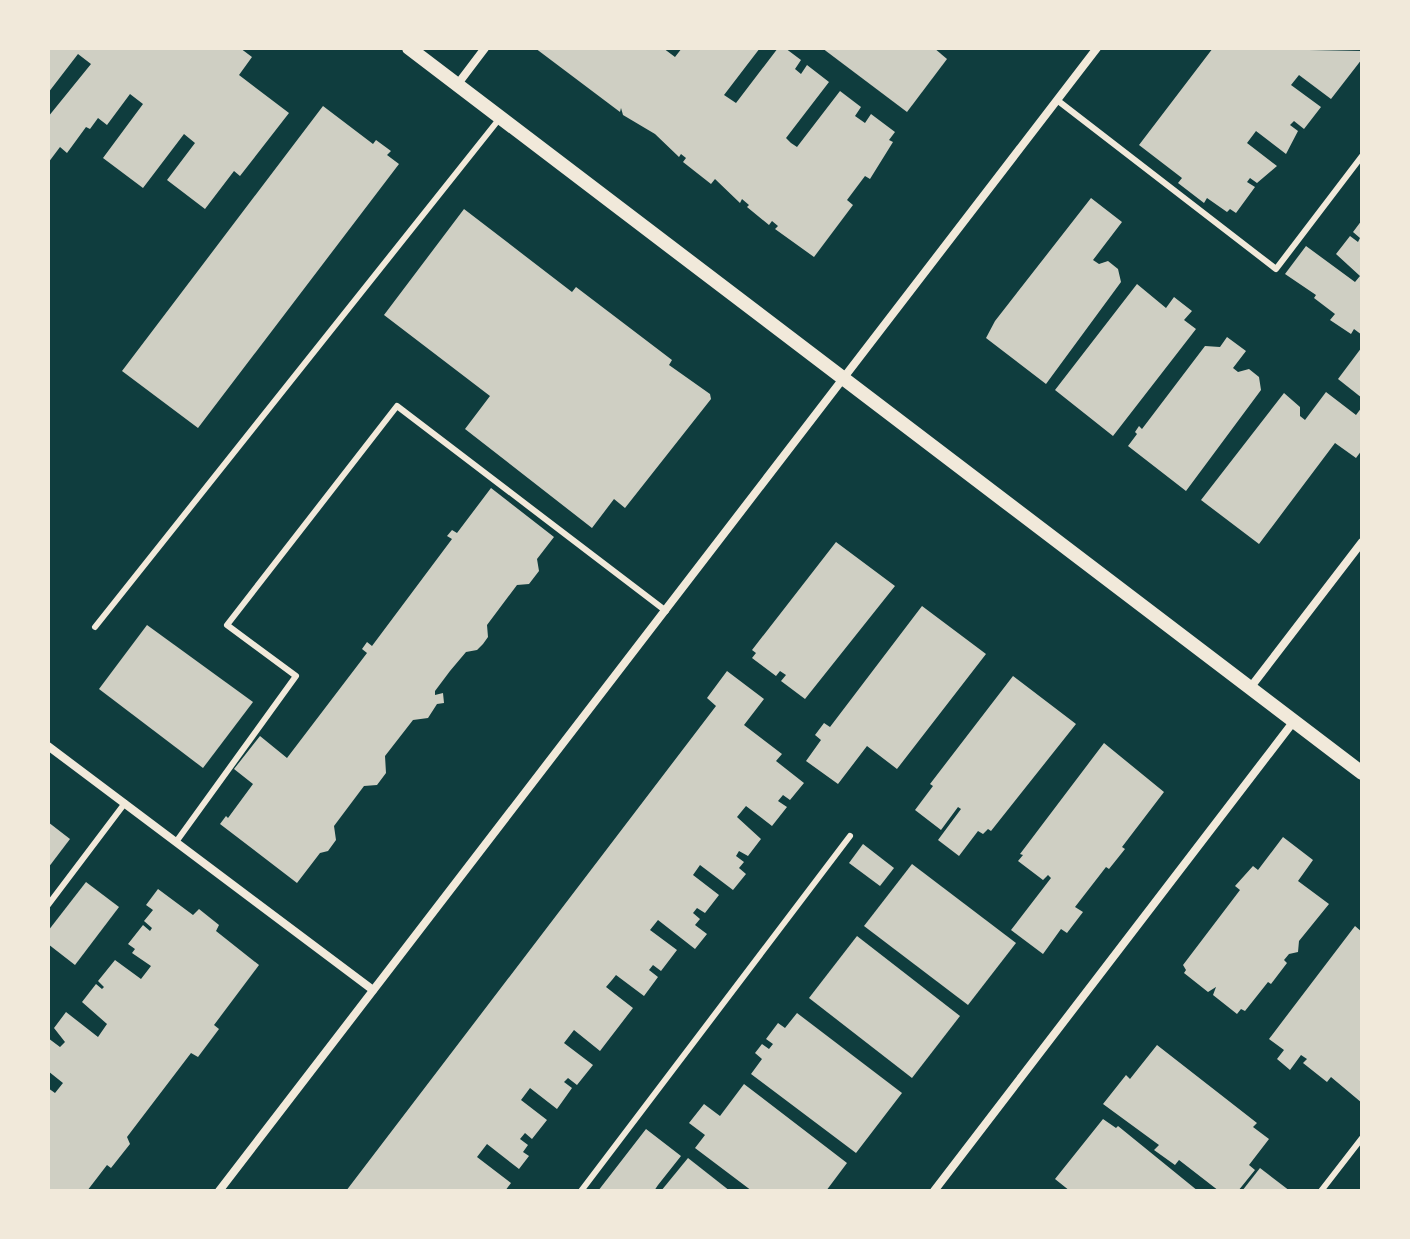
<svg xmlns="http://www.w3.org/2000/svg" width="1410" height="1239" viewBox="0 0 1410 1239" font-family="Poppins,sans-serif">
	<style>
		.building { fill: #cfcfc3 }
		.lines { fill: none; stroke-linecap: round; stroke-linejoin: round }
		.service { stroke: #f1e9da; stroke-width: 6 }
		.minor { stroke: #f1e9da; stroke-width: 8 }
		.tertiary { stroke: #f1e9da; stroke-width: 14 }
	</style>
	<rect width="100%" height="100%" fill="#0f3d3e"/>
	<g class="building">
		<polygon points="48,48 240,48 252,57 239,75 289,113 240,176 234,171 205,209 167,180 195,143 184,134 143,188 103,158 143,104 130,94 107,125 98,118 90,129 86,127 67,153 60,147 48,163 48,117 91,64 78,54 48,93"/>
		<polygon points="535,48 663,48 675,57 682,48 760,48 724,95 736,103 778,48 785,48 801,60 795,69 801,74 807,65 829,82 786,138 791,143 797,147 840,91 861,107 855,116 865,123 871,114 895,132 889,140 893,142 870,179 865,176 847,200 853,205 814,257 775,229 778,226 772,221 769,225 747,207 749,205 742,199 740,203 715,179 711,184 683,162 686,158 681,154 679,157 655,134 623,115 621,108 620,112"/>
		<polygon points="822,48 934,48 947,59 907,112"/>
		<polygon points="1213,48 1362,51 1362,59 1331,99 1299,75 1291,85 1321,107 1304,129 1294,121 1290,125 1298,131 1286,154 1256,131 1247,143 1277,166 1257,183 1250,178 1247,182 1255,187 1236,213 1230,209 1227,212 1207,198 1204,203 1178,183 1182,178 1139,145"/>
		<polygon points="323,106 373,144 376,140 391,151 387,155 399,164 198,428 122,371"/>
		<polygon points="1091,198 1122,222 1093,260 1099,264 1108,261 1118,269 1121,282 1046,384 986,338 995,321"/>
		<polygon points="464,209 572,292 576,287 672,360 669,365 710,394 711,399 625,508 614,499 592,528 465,429 490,396 384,315"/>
		<polygon points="1362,220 1362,335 1354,329 1351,334 1330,320 1335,314 1314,298 1316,295 1285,274 1306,246 1355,282 1360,276 1336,254 1350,236 1358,242 1360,238 1353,232"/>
		<polygon points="1137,284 1166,308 1174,297 1192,311 1184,320 1196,329 1113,436 1055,390"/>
		<polygon points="1227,337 1246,351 1233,368 1238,372 1249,369 1259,377 1261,390 1186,491 1128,446 1137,434 1135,432 1139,426 1142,429 1205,346 1220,347"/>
		<polygon points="1362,347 1362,398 1338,379"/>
		<polygon points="1326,392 1356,415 1362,407 1362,450 1356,458 1335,443 1259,544 1201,500 1284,393 1300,407 1300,416 1305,420"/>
		<polygon points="491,488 554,537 537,559 539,571 529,584 517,585 487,625 488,637 483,644 477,650 466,652 450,671 435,691 435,695 443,693 444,703 437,704 428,718 413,720 385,756 386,773 377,785 364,786 334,826 336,840 328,851 320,853 297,883 220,824 226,816 228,818 253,784 234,769 260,736 287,758 367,653 362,649 367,642 372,646 452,539 447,536 452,530 457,533"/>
		<polygon points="836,542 895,586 805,699 781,681 786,675 780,671 776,676 752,658 756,653 752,650"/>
		<polygon points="922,606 986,654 897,769 867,746 838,784 806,761 821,740 815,735 824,723 830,727"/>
		<polygon points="147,625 253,702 203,768 99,689"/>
		<polygon points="727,671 764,699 744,725 782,754 776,761 804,783 790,800 783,795 778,801 787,807 772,826 746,806 737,817 761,839 748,856 739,851 736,856 744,862 739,868 746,874 733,890 700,865 693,875 719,895 705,913 697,908 693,913 700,919 695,925 707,934 695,949 658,920 650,930 677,950 661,971 653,965 649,970 658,977 644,996 616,975 612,980 606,987 633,1008 600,1051 574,1030 564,1043 593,1065 577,1085 568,1078 564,1082 572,1088 557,1109 530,1088 521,1100 547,1120 532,1139 525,1133 520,1139 528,1145 523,1152 529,1156 519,1169 487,1144 477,1157 511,1183 505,1191 346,1191 716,706 707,698"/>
		<polygon points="1013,676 1076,724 991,831 988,829 983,834 978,831 959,856 938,840 961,809 958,807 941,830 915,810 933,786 930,784"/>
		<polygon points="1104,743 1164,792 1122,847 1125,849 1109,869 1106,867 1075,907 1083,912 1067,933 1061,929 1043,954 1011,930 1051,878 1048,875 1043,880 1018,861 1023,855 1020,854"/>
		<polygon points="48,822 70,839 48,868"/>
		<polygon points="1283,837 1313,860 1298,881 1329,904 1299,941 1298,952 1289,954 1284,960 1287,963 1271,984 1268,982 1245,1011 1241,1009 1237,1014 1213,995 1216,987 1208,992 1184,973 1186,970 1183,965 1240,890 1235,886 1253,866 1258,870"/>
		<polygon points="863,844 894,868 880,886 849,863"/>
		<polygon points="912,864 1016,943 968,1005 864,926"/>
		<polygon points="86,882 119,907 75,965 48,944 48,931"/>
		<polygon points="158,889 193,915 199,909 219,925 216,931 259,965 214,1025 219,1029 198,1057 191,1053 127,1137 130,1144 111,1168 107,1165 87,1191 48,1191 48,1088 55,1093 63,1083 48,1071 48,1038 60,1047 65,1042 54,1028 66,1012 98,1037 107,1024 82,1002 96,984 102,989 104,987 98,981 115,960 141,979 151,966 132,953 135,949 128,944 143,925 150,931 152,928 144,921 153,910 146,905"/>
		<polygon points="1355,926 1362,932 1362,1103 1331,1077 1327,1082 1303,1063 1307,1059 1301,1055 1290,1070 1277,1059 1284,1050 1269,1039"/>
		<polygon points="857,936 960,1016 912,1078 809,998"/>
		<polygon points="797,1013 902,1093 856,1153 751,1074 762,1059 755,1053 762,1044 769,1049 773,1044 766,1039 778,1023 785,1028"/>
		<polygon points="1157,1045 1257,1123 1253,1127 1269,1139 1249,1165 1255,1170 1238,1191 1219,1191 1179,1160 1175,1165 1154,1150 1159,1145 1103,1104 1126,1075 1130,1079"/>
		<polygon points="744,1084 847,1163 826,1191 752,1191 695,1148 705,1135 689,1123 704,1104 720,1116"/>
		<polygon points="1103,1119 1116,1128 1118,1126 1198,1191 1070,1191 1055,1179"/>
		<polygon points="646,1129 681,1156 658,1185 654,1191 598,1191"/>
		<polygon points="688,1158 730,1191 661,1191"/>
		<polygon points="1260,1168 1290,1191 1242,1191"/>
	</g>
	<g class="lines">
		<g class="service">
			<polyline points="1057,100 1276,269 1362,156"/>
			<polyline points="95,627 500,118"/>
			<polyline points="176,842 296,676 227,625 397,406 666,611"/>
			<polyline points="48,905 125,803"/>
			<polyline points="581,1191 850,836"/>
			<polyline points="1321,1191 1362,1138"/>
		</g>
		<g class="minor">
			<polyline points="457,85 485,48"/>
			<polyline points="1250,688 1362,542"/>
			<polyline points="48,746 373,990"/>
			<polyline points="219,1191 1097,48"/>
			<polyline points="934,1191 1294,721"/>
		</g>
		<polyline class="tertiary" points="409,48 1362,773"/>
	</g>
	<rect width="1410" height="1239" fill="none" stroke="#f1e9da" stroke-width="100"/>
</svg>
